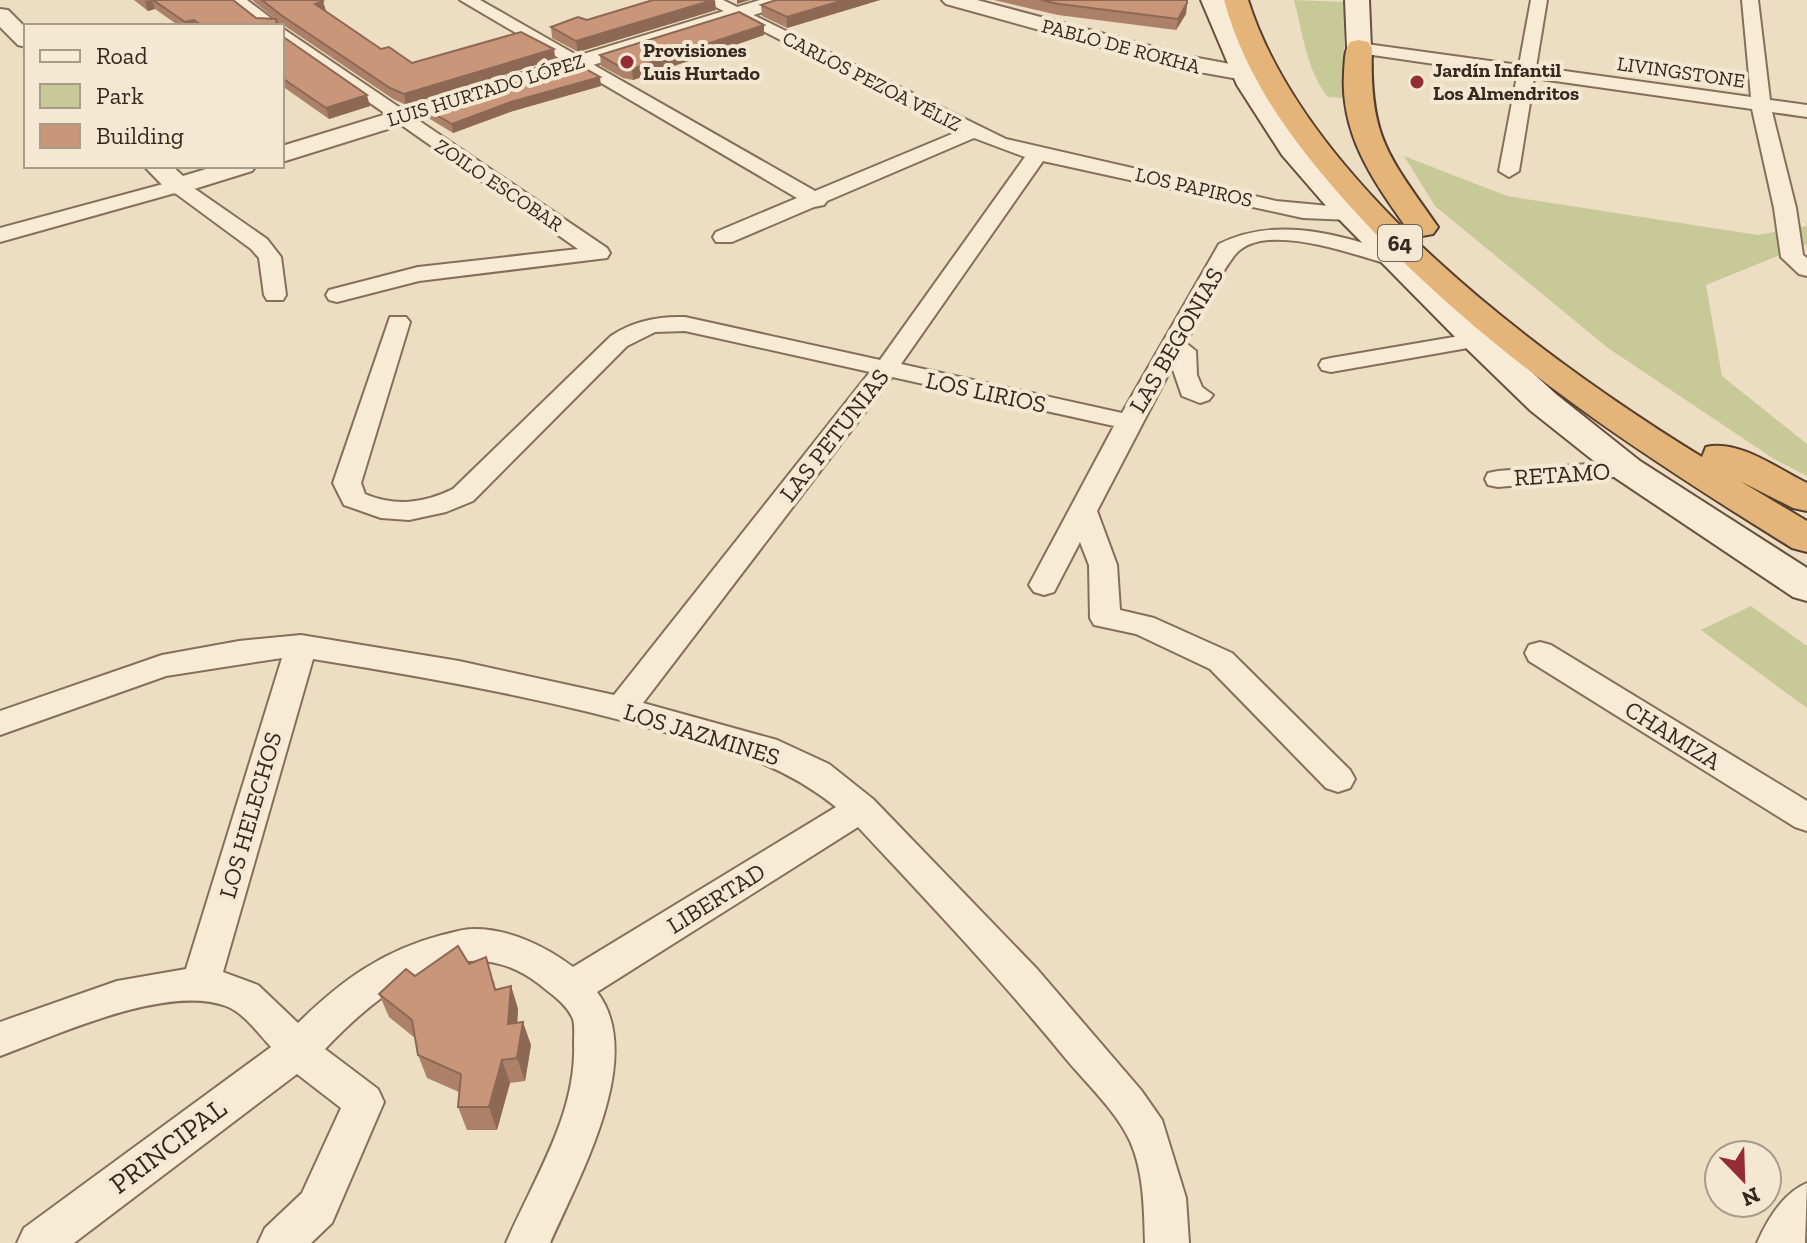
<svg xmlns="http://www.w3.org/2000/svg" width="1807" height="1243" viewBox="0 0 1807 1243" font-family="'Zilla Slab',serif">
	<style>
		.green { fill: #c7ca97 }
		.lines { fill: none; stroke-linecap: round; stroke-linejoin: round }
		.minor-casing { stroke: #866f5a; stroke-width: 4 }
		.tertiary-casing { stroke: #866f5a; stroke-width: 4 }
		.secondary-casing { stroke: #68503e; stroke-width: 4 }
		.trunk-casing { stroke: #543e2f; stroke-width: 4 }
		.minor { fill: #f7ebd6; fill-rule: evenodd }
		.tertiary { fill: #f7ebd6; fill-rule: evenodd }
		.secondary { fill: #f7ebd6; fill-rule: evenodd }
		.trunk { fill: #e4b479; fill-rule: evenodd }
		.wall { fill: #ad8169 }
		.shaded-wall { fill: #8d6955 }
		.building { fill: #c9967a; stroke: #8d6955; stroke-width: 2 }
		.poi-dot { fill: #932d33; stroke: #f4e8d2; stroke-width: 3 }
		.labels { text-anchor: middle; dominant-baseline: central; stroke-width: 8; stroke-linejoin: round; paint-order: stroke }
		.far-street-label { font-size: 20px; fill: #36281e; stroke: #f4e8d2 }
		.far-poi-label { font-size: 20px; font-weight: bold; fill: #36281e; stroke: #f4e8d2; text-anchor: start }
		.shield { fill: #f4e8d2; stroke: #6f6254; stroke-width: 2 }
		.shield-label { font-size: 22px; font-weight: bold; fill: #36281e }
		.street-label { font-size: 24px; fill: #36281e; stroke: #f4e8d2 }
		.near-street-label { font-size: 28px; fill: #36281e; stroke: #f4e8d2 }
	</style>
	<rect width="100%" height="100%" fill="#ecddc3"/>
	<g class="green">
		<path d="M1294,0L1345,2L1343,98L1328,97C1307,72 1302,30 1294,0Z"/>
		<polygon points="1404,156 1507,196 1758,235 1807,226 1807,244 1706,285 1722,376 1807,444 1807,476 1774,459 1608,348 1435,206"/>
		<polygon points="1751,606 1807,646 1807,708 1701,630"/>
	</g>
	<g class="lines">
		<defs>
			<g id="minor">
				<polygon points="228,0 247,0 281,26 261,26"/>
				<path d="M460,0H480L815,191L959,131L702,0H723L1006,139L1276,201L1351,208L1362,214L1351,220L1303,218L1043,161L901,364L1122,413L1219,244C1281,214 1341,237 1403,254L1406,259L1395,266C1359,257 1263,218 1234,256C1215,281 1201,315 1186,343L1196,351L1197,375L1202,387L1213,395L1209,400L1200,403L1182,396L1172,367L1097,511L1117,565L1120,610L1154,618L1232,653L1350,770L1355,779L1350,788L1338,792L1326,788L1210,669L1136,634L1094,625L1090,618L1089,565L1080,542L1054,592L1044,595L1034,592L1029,585L1114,426L892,377L643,703L777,740L829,764L873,799L1037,969L1141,1090L1162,1120L1186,1198L1189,1243H1145C1144,1210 1144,1172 1130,1141C1116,1111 1087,1084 1066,1059C1000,978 929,903 858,827L597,992C647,1057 578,1179 550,1243H506C533,1180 577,1114 574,1043C574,1036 575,1026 573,1019C567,1004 551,994 539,984C462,924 379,992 325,1049L378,1089L384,1102L332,1223L311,1243H258L265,1228L302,1193L341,1108L297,1074L74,1243H17L24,1228L271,1047C258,1033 244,1013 226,1006C166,984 57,1035 0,1056V1022L117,981L186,969L282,658L166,676L0,735V711L162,655L239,641L301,635L459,661L614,695L870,372L685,331L655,332L627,346L473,501L446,512L409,520L381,518L344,505L333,483L390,317H406L410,322L361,483L365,494C396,507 424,503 453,489L611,336C633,321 658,316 685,317L880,360L1025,157L974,138L827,201L824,205L814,207L732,242H716L713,237L716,232L797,198ZM313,659C431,678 549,699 665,732C730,751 781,763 836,807L573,967C545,946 508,928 472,929C463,929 452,933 442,935C382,951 342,980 298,1023L258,985L223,972Z"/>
				<polygon points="1531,0 1547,0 1536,67 1751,97 1742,0 1758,0 1770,100 1807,105 1807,117 1772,112 1796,208 1803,255 1807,258 1807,276 1799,274 1781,257 1774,208 1752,109 1534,78 1519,171 1509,177 1499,171 1517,76 1359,53 1350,48 1359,43 1519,65"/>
				<polygon points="282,28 607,248 610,253 607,258 419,281 337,302 329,300 326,295 329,290 418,267 578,249 282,41"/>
				<polygon points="178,180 185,182 267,239 281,257 286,295 283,300 267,300 264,295 259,258 251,249 175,193 0,242 0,228"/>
				<polygon points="1477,333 1485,335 1489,340 1485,345 1331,372 1322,370 1319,365 1322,360 1331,358"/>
				<polygon points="1627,461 1636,463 1640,469 1636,475 1498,487 1488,485 1485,479 1488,473 1498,471"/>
				<polygon points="1540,642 1551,645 1807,801 1807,831 1795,827 1529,661 1525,653 1529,645"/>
				<path d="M1807,1183L1805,1243H1757C1767,1220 1783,1193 1807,1183Z"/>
			</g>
			<g id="tertiary">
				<polygon points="760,0 793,0 789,4 282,162 282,146"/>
				<polygon points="942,0 977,0 1187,56 1252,68 1256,73 1252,78 1244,80 1177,68 946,4"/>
				<polygon points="0,9 8,10 26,28 26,47 18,45 0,27"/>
				<polygon points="144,166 172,166 183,176 216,166 256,166 252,171 178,194 169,192"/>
			</g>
			<g id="secondary">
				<polygon points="1201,0 1225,0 1263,85 1302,144 1347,195 1489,333 1557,395 1640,461 1807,568 1807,601 1793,597 1614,477 1531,411 1465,347 1327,207 1282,155 1237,85"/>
				<polygon points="1345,0 1369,0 1371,48 1368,53 1350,53 1347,48"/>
			</g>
			<g id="trunk">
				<path d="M1224,0H1248C1306,184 1543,359 1702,457L1706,447C1739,439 1778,469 1807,483V511L1793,508L1740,481L1807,521V552L1792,548C1632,449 1475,346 1349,205C1294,144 1246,80 1224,0Z"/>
				<path d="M1359,40L1368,42L1372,48C1369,139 1389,156 1438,227L1433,234L1422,236L1411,234C1375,183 1340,137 1344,72C1345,62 1344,51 1350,42Z"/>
			</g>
		</defs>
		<use href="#minor" class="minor-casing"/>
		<use href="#tertiary" class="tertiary-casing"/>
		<use href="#secondary" class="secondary-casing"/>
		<use href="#trunk" class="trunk-casing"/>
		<use href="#minor" class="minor"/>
		<use href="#tertiary" class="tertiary"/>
		<use href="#secondary" class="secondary"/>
		<use href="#trunk" class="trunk"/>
	</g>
	<g class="wall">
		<polygon points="134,0 233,0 256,18 275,19 252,0 322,0 326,12 381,49 412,63 554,49 555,59 406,105 393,99 276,20 278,26 179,26 155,9 148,11"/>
		<polygon points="776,0 880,0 787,28 762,16 761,5"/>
		<polygon points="994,0 1187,0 1186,14 1176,30 1058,15"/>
		<polygon points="716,10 578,52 552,38 551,27 587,20"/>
		<polygon points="764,25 764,35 633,80 623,78 601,66 600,55"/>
		<polygon points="282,36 370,106 329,119 282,86"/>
		<polygon points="601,86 513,111 453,133 430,119 428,110"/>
		<polygon points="469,964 494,981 496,990 511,986 518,1009 517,1022 531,1045 525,1081 510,1083 497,1130 467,1130 458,1107 459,1092 427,1078 418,1055 415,1038 389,1017 379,994 415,976"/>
	</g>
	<g class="shaded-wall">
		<polygon points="152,0 155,9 148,11 145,1"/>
		<polygon points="715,0 716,10 578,52 576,41"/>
		<polygon points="737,0 750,0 737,4"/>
		<polygon points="844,0 880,0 787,28 787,17"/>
		<polygon points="323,1 326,11 315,4"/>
		<polygon points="1187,3 1186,14 1176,30 1178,19"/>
		<polygon points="194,20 196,26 186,26 185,22"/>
		<polygon points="764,25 764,35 633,80 632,69"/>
		<polygon points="554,49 555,59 406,105 404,94"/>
		<polygon points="600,77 601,86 513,111 453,133 452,124 511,102"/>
		<polygon points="367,95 370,106 329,119 326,108"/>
		<polygon points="511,986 518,1009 516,1047 508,1024"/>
		<polygon points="523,1022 531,1045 525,1081 517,1058"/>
		<polygon points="502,1060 510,1083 497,1130 489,1107"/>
	</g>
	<g class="building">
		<polygon points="153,0 233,0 256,18 276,19 277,26 203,26 194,20 185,22"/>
		<polygon points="262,0 322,0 323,1 315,4 381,49 389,47 412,63 521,32 554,49 404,94 390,88 281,15"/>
		<polygon points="653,0 713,0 576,41 551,27 578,17 587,20"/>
		<polygon points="776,0 844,0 787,17 761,5"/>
		<polygon points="1041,0 1187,0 1187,3 1178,19 1059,4"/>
		<polygon points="739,12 764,25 632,69 622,68 600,55"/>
		<polygon points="282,36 367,95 326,108 282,78"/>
		<polygon points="577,64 600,77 511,102 452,124 428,110"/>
		<polygon points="458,946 469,964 486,957 495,990 511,986 508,1024 523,1022 517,1058 502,1060 489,1107 458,1107 461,1074 418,1055 412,1020 379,994 406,969 415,976"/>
	</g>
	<g class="poi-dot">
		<circle cx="627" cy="62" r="8"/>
		<circle cx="1417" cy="82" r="8"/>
	</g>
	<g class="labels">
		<g class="far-street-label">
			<text transform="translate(1121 46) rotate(15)">PABLO DE ROKHA</text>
			<text transform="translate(1681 72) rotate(8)">LIVINGSTONE</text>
			<text transform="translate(872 81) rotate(27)">CARLOS PEZOA VÉLIZ</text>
			<text transform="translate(486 90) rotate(-17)">LUIS HURTADO LÓPEZ</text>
			<text transform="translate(499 185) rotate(34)">ZOILO ESCOBAR</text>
			<text transform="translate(1194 187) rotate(13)">LOS PAPIROS</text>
		</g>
		<g class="far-poi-label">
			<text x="643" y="50">Provisiones<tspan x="643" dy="23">Luis Hurtado</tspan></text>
			<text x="1433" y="70">Jardín Infantil<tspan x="1433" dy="23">Los Almendritos</tspan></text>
		</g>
		<rect class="shield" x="1378" y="225" width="44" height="36" rx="6"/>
		<g class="shield-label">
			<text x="1400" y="243">64</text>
		</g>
		<g class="street-label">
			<text transform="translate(1176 340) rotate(-60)">LAS BEGONIAS</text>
			<text transform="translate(986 392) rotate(12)">LOS LIRIOS</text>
			<text transform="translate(834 435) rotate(-52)">LAS PETUNIAS</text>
			<text transform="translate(1562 474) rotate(-4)">RETAMO</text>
			<text transform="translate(702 734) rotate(17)">LOS JAZMINES</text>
			<text transform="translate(1673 735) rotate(32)">CHAMIZA</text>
			<text transform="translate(250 815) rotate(-74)">LOS HELECHOS</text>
			<text transform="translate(716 898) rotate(-32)">LIBERTAD</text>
		</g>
		<g class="near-street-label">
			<text transform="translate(168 1146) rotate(-37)">PRINCIPAL</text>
		</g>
	</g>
	<rect x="24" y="24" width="260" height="144" fill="#f4e8d2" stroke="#a89b8a" stroke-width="2"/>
	<rect x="40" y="50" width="40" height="12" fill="#f7ebd6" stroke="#a89b8a" stroke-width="2"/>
	<text x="96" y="64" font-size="24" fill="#36281e">Road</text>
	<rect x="40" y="84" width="40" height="24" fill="#c7ca97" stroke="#a89b8a" stroke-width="2"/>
	<text x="96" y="104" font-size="24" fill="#36281e">Park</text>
	<rect x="40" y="124" width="40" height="24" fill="#c9967a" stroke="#a89b8a" stroke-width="2"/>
	<text x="96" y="144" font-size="24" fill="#36281e">Building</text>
	<g transform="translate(1743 1179) rotate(157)"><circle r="38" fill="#f4e8d2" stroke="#a89b8a" stroke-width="2"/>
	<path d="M0-6L14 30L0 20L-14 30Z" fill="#932d33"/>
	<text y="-12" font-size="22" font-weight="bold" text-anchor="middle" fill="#36281e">N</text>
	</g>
</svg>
